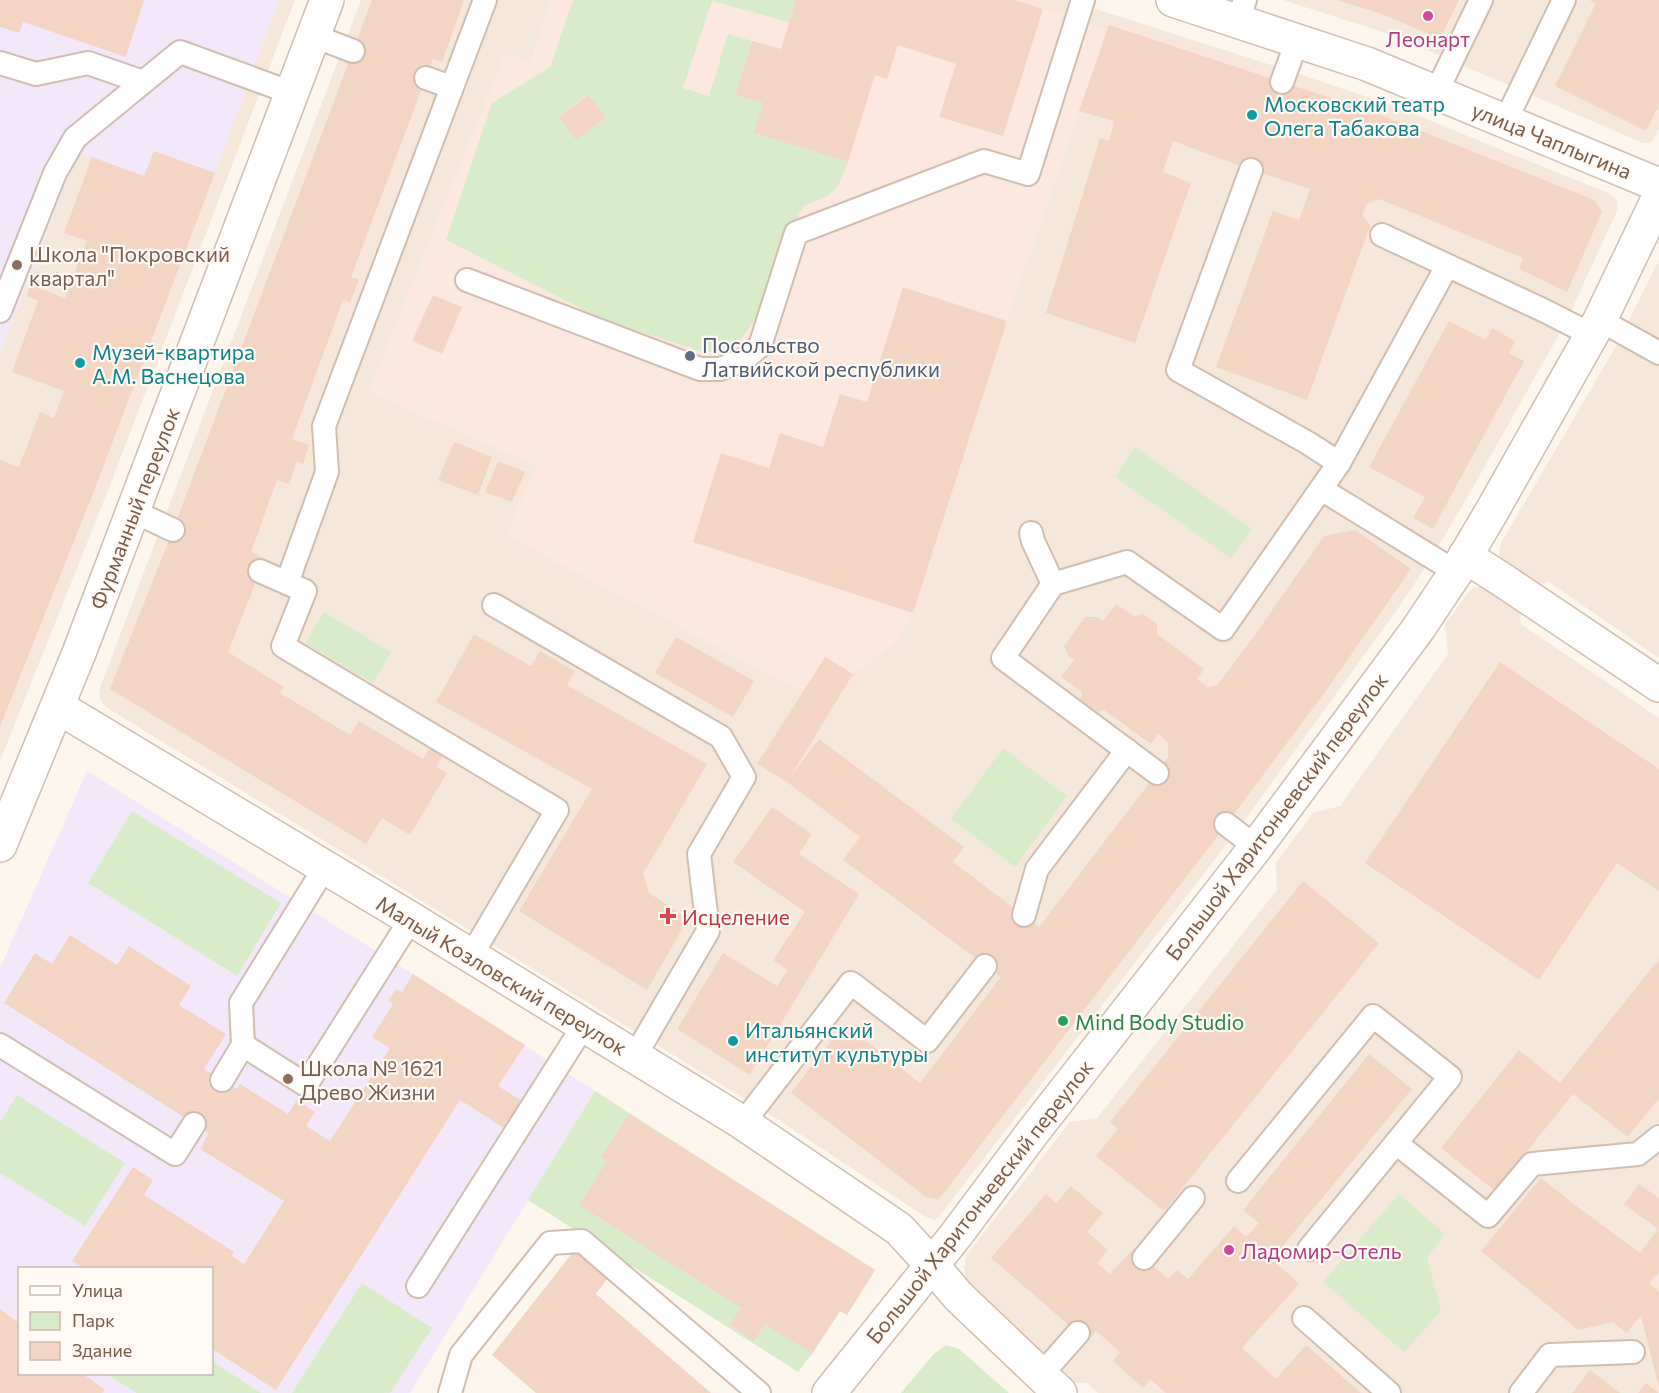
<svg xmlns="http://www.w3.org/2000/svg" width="1659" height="1393" viewBox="0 0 1659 1393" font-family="Commissioner,sans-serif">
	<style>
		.residential { fill: #f5e8da }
		.commercial { fill: #fde8e0 }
		.education { fill: #f3e8fa }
		.green { fill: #d8ecc9; fill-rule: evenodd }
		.building { fill: #f3d5c3 }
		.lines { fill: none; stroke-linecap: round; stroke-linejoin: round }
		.service-casing { stroke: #d1beb0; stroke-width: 26 }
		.minor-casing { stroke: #d1beb0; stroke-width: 36 }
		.service { stroke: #fff; stroke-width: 22 }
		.minor { stroke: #fff; stroke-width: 33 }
		.hotel-dot { fill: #d1479c; stroke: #fffaf3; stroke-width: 2 }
		.culture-dot { fill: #0f9aa8; stroke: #fffaf3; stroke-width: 2 }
		.education-dot { fill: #8d6e63; stroke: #fffaf3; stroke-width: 2 }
		.service-dot { fill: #5c6f8a; stroke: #fffaf3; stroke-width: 2 }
		.health-dot { fill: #e0444e; stroke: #fffaf3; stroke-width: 2 }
		.leisure-dot { fill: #2e9e5b; stroke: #fffaf3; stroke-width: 2 }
		.labels { text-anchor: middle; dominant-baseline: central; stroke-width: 4.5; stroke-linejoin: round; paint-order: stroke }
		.hotel-label { font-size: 21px; fill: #b23c85; stroke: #fffaf3 }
		.culture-label { font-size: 21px; fill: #0d838f; stroke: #fffaf3; text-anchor: start }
		.street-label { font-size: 21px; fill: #7a5c4d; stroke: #fffaf3 }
		.education-label { font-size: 21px; fill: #785e54; stroke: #fffaf3; text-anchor: start }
		.service-label { font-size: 21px; fill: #4e5e75; stroke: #fffaf3; text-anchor: start }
		.health-label { font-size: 21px; fill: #be3a42; stroke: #fffaf3; text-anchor: start }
		.leisure-label { font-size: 21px; fill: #27864d; stroke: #fffaf3; text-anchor: start }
	</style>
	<rect width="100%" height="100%" fill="#fdf6ec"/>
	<g class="residential">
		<polygon points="0,0 295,0 109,488 0,761"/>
		<polygon points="361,0 1068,0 1287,70 1397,107 1610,194 1617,200 1618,209 1566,322 1468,496 1432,557 1399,607 1236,832 938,1218 934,1220 924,1216 771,1115 109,709 104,705 100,699 99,691 109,664"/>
		<polygon points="1283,0 1659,0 1659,128 1653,140 1650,143 1643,143 1392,35"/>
		<polygon points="1659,259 1659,658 1549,582 1536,585 1507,565 1502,560 1499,554 1501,543 1619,341"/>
		<polygon points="1478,587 1485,587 1519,609 1521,624 1659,718 1659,1393 1098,1393 1087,1383 1070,1383 968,1284 964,1269 965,1260 968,1253 1070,1122 1097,1118 1277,890 1276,863 1313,813 1340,806 1448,654 1445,624 1467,594 1473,588"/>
	</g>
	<polygon class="commercial" points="551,0 1015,0 1107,30 1007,321 913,613 895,643 853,674 825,657 803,692 506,535 537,466 369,392 505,54 531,62"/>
	<g class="education">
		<polygon points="0,0 279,0 215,173 144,176 78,153 0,354"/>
		<polygon points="87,771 413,974 595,1091 410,1393 102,1393 104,1390 83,1374 212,1374 212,1268 20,1268 19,1324 0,1309 0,968"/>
	</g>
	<g class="green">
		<path d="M573,0H796L789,22L712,1L683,88L709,96L728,34L752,41L735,94L763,103L755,133L848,162L838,186L827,196L804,206L786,236L764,307L738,343L704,353L598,317L446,240L492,103L550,67ZM587,95H588L576,140L559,117Z"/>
		<polygon points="1135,447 1252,529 1231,558 1115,477"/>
		<polygon points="324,612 391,652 373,683 305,643"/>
		<polygon points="1003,748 1067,796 1015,867 951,819"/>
		<polygon points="132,811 281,903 237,976 88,883"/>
		<polygon points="595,1091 875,1270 847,1315 840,1311 812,1354 798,1372 528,1200"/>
		<polygon points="17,1095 125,1163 85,1226 0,1173 0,1122"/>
		<polygon points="1399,1194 1445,1234 1427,1258 1441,1311 1404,1352 1323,1282"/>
		<polygon points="362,1283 432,1328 390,1393 292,1393"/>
		<polygon points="946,1345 959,1349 1009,1393 901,1393 932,1356"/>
		<polygon points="212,1361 261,1393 137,1393 106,1374 212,1374"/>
	</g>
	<g class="building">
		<polygon points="0,0 144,0 126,57 23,22 19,33 0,27"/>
		<polygon points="372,0 464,0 442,62 433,59 351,277 359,279 350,303 343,300 292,439 309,445 303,464 297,461 289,484 277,480 251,552 265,559 228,652 284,687 280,693 350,735 359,721 423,759 430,747 443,755 436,767 447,773 410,835 382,818 366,844 110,689 173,530"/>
		<polygon points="796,0 1015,0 1043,9 1003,136 939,117 956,64 898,45 887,79 875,75 848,162 754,133 763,103 735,95 752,41 781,49"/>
		<polygon points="1337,0 1459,0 1440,39 1382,14"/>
		<polygon points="1589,0 1659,0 1659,105 1646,131 1555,86 1596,3"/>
		<polygon points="1109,25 1376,113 1594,200 1602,212 1567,292 1519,269 1523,258 1379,199 1367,204 1362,214 1370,226 1307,400 1216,367 1273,211 1299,220 1310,189 1251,170 1173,141 1163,172 1191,183 1135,343 1046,313 1100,138 1109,141 1114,121 1079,111"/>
		<polygon points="588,95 606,117 576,140 559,117"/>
		<polygon points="154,151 215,173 97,483 0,727 0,460 19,467 40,412 54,418 64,391 12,372 38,301 27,296 31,285 65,298 87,241 64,233 92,157 144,176"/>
		<polygon points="903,287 1007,321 913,613 693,542 721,453 769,468 780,433 823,447 840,394 867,402"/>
		<polygon points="433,295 462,307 442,354 412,341"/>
		<polygon points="1449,321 1486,340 1492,328 1515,341 1509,353 1524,361 1433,529 1413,518 1425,497 1369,467"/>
		<polygon points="454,442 492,457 478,495 438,480"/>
		<polygon points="498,461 525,472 512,502 485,492"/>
		<polygon points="1355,530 1411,569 1325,692 1216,838 943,1194 938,1199 926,1197 791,1093 844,1024 920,1083 1001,977 843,860 860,837 787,782 757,764 825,657 853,674 789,779 819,739 964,847 953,862 1039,927 1147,786 1168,757 1168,742 1158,734 1151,744 1104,710 1094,713 1080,703 1082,692 1061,677 1074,660 1068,655 1064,646 1085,617 1097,617 1103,621 1116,604 1134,616 1143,614 1157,624 1157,634 1204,669 1197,679 1207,687 1217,685 1252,639 1324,536"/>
		<polygon points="474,634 531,666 540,651 575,671 567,685 707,764 643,874 649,893 688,919 647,990 519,911 592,789 436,702"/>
		<polygon points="676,637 754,681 733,717 655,673"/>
		<polygon points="1500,662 1659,769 1659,891 1617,863 1539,980 1365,863"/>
		<polygon points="772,807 812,834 799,854 859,894 750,1075 677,1029 723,953 777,986 788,970 773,960 805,912 733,862"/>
		<polygon points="1303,881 1379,943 1164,1211 1096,1156 1118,1129 1110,1122"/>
		<polygon points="70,935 117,965 129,946 191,986 179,1005 226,1034 204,1069 237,1089 240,1084 288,1114 297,1100 315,1112 306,1126 330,1141 390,1048 372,1037 393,1004 388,1001 396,989 402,992 413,974 525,1045 498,1086 522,1101 504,1128 460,1100 276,1390 212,1349 212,1268 84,1268 72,1261 133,1167 153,1180 144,1195 234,1252 232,1256 244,1264 284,1201 200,1149 209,1133 4,1003 35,953 52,964"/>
		<polygon points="1659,959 1659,1098 1628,1137 1573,1094 1495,1191 1441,1148 1519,1050 1560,1083"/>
		<polygon points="1369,1054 1412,1089 1272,1259 1299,1284 1242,1348 1276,1379 1306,1345 1361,1393 1166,1393 1150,1379 1143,1388 1113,1361 1120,1352 1096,1331 1087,1341 991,1258 1046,1194 1056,1203 1071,1186 1103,1213 1087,1232 1108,1250 1097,1263 1110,1274 1134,1248 1168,1279 1177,1270 1188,1279 1234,1226 1246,1237 1259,1223 1243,1210"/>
		<polygon points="629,1114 875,1270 847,1315 840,1311 812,1354 765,1324 754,1341 730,1325 741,1308 579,1205 607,1161 601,1157"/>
		<polygon points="1541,1178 1575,1205 1640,1253 1658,1229 1624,1204 1639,1184 1659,1198 1659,1271 1649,1283 1659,1292 1659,1388 1641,1316 1626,1333 1613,1322 1578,1330 1481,1251"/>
		<polygon points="577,1247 610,1275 596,1294 711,1393 536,1393 492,1355"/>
		<polygon points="0,1309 20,1324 20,1374 83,1374 105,1390 102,1393 0,1393"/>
		<polygon points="1590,1370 1620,1393 1572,1393"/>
		<polygon points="1646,1383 1659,1393 1638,1393"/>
	</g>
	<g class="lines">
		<defs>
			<g id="service">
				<polyline points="1238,21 1245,0"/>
				<polyline points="314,36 353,51"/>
				<polyline points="0,63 36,74 88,63 143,82"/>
				<polyline points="426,78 451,87"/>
				<polyline points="1282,82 1297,41"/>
				<polyline points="1436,93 1481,0"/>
				<polyline points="1505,122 1564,0"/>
				<polyline points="1251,170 1178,370 1308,443 1339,463"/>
				<polyline points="1382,235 1545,311 1592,335"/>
				<polyline points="467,280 700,369 720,369 743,360 760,346 796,233 984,161 1028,174 1083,0"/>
				<polyline points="0,311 55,173 75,138 180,52 292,93"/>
				<polyline points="1600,320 1659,353"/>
				<polyline points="1321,489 1456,572"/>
				<polyline points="133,511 173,530"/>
				<polyline points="1031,533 1033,541 1053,584"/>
				<polyline points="260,571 305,591 283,646 557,810 471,956"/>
				<polyline points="287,583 327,472 324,426 485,0"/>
				<polyline points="494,605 721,737 744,777 699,854 708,931 635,1056"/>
				<polyline points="1157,773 1003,658 1053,584 1127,562 1223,629 1339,463 1447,266"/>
				<polyline points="1226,824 1256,847"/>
				<polyline points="1024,915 1037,869 1127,750"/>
				<polyline points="0,1045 175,1154 194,1124"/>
				<polyline points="243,1045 306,1085 411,919"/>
				<polyline points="222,1080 243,1045 241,1003 325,867"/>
				<polyline points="743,1123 851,983 927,1041 985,966"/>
				<polyline points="1238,1181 1373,1016 1450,1077 1396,1143"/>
				<polyline points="1309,1249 1396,1143 1488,1216 1532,1164 1638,1154 1659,1137"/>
				<polyline points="1144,1258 1193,1198"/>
				<polyline points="418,1286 584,1025"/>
				<polyline points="1304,1318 1389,1393"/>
				<polyline points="1041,1375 1078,1333"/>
				<polyline points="450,1393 461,1355 550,1243 582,1241 759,1393"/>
				<polyline points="1521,1393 1550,1355 1633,1352"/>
			</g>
			<g id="minor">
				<polyline points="1173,0 1367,64 1659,185"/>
				<polyline points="1465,556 1501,579 1659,685"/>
				<polyline points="58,707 411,919 743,1123 899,1229 932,1265 958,1296 1060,1393"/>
				<polyline points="0,845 79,653 327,0"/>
				<polyline points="829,1393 956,1235 1033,1132 1256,847 1418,629 1456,572 1492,511 1600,320 1659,197"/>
			</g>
		</defs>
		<use href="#service" class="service-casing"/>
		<use href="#minor" class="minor-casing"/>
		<use href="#service" class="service"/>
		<use href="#minor" class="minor"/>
	</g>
	<g class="hotel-dot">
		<circle cx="1428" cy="16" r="6"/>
		<circle cx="1229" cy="1250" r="6"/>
	</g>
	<g class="culture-dot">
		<circle cx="1252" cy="115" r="6"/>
		<circle cx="80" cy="363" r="6"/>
		<circle cx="733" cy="1041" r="6"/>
	</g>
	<g class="education-dot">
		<circle cx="17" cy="265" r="6"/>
		<circle cx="288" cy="1079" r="6"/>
	</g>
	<circle class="service-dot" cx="690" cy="356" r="6"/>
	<path class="health-dot" d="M665 907h6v6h6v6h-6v6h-6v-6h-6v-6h6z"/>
	<circle class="leisure-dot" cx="1063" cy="1021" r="6"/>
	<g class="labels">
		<g class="hotel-label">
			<text x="1428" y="38">Леонарт</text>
			<text x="1241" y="1250" text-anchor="start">Ладомир-Отель</text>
		</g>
		<g class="culture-label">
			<text x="1264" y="103">Московский театр<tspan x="1264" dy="24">Олега Табакова</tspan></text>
			<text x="92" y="351">Музей-квартира<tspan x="92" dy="24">А.М. Васнецова</tspan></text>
			<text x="745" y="1029">Итальянский<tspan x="745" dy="24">институт культуры</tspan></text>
		</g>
		<g class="street-label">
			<text transform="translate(1552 140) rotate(22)">улица Чаплыгина</text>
			<text transform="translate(134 508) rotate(-69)">Фурманный переулок</text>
			<text transform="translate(1276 816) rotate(-53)">Большой Харитоньевский переулок</text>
			<text transform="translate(502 975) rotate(31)">Малый Козловский переулок</text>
			<text transform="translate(979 1201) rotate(-52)">Большой Харитоньевский переулок</text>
		</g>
		<g class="education-label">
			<text x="29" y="253">Школа "Покровский<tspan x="29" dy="24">квартал"</tspan></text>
			<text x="300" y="1067">Школа № 1621<tspan x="300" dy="24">Древо Жизни</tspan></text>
		</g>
		<g class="service-label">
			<text x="702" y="344">Посольство<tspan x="702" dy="24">Латвийской республики</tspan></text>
		</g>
		<g class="health-label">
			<text x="682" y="916">Исцеление</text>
		</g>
		<g class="leisure-label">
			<text x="1075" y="1021">Mind Body Studio</text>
		</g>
	</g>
	<rect x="18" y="1267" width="195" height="108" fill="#fffaf3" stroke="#cabbb1" stroke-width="1.5"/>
	<rect x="30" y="1286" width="30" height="9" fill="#ffffff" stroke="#cabbb1" stroke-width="1.5"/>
	<text x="72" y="1297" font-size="18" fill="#7a5c4d">Улица</text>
	<rect x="30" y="1312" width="30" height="18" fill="#d8ecc9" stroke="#cabbb1" stroke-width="1.5"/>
	<text x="72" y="1327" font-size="18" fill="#7a5c4d">Парк</text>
	<rect x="30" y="1342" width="30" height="18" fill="#f3d5c3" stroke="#cabbb1" stroke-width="1.5"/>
	<text x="72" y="1357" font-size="18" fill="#7a5c4d">Здание</text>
</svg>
